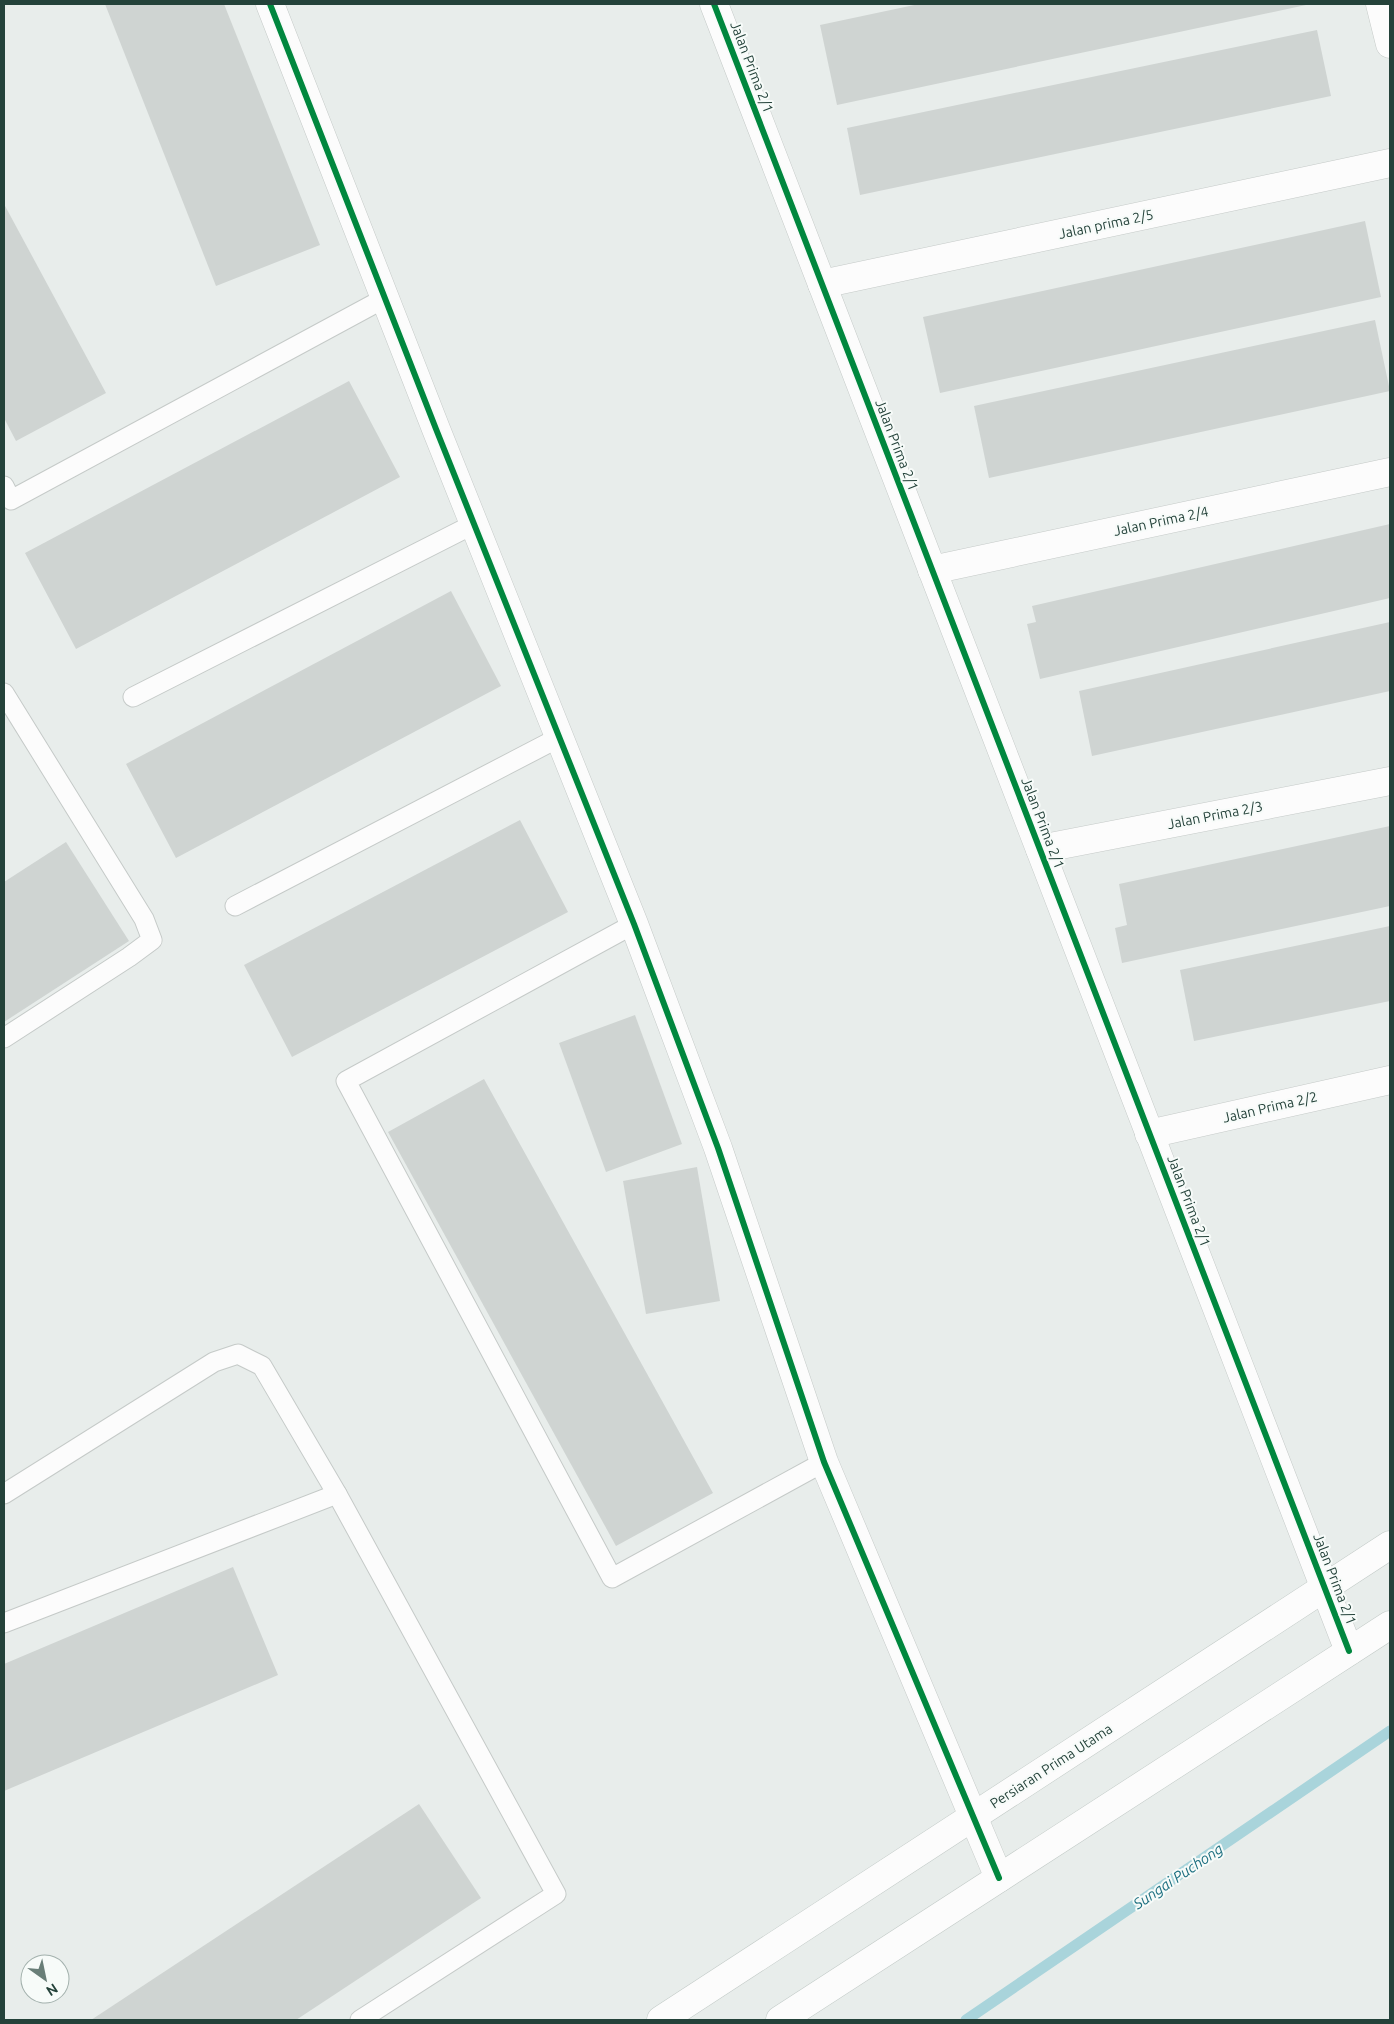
<svg xmlns="http://www.w3.org/2000/svg" width="1394" height="2024" viewBox="0 0 1394 2024" font-family="Ubuntu,sans-serif">
	<style>
		.lines { fill: none; stroke-linecap: round; stroke-linejoin: round }
		.stream { stroke: #a9d4db; stroke-width: 11 }
		.building { fill: #cfd4d2 }
		.service-casing { stroke: #c5cac8; stroke-width: 21 }
		.minor-casing { stroke: #c5cac8; stroke-width: 29 }
		.secondary-casing { stroke: #c3cbc8; stroke-width: 29 }
		.service { stroke: #fcfcfc; stroke-width: 19 }
		.minor { stroke: #fcfcfc; stroke-width: 28 }
		.secondary { stroke: #fcfcfc; stroke-width: 28 }
		.cycleway-casing { stroke: #f7fbf9; stroke-width: 9 }
		.cycleway { stroke: #00873e; stroke-width: 6 }
		.labels { text-anchor: middle; dominant-baseline: central; stroke-width: 4; stroke-linejoin: round; paint-order: stroke }
		.street-label { font-size: 14px; fill: #24423a; stroke: #f7fbf9 }
		.water-label { font-size: 15px; font-style: italic; fill: #1c6f80; stroke: #f7fbf9 }
	</style>
	<rect width="100%" height="100%" fill="#e8edeb"/>
	<g class="lines">
		<polyline class="stream" points="966,2020 1390,1731"/>
	</g>
	<g class="building">
		<polygon points="105,4 224,4 320,245 216,286"/>
		<polygon points="919,4 1306,4 1306,5 837,105 820,25"/>
		<polygon points="1317,30 1331,96 860,195 847,128"/>
		<polygon points="4,204 106,393 16,441 4,418"/>
		<polygon points="1365,221 1381,297 940,393 923,317"/>
		<polygon points="1375,320 1390,391 989,478 974,406"/>
		<polygon points="349,381 400,477 76,649 25,553"/>
		<polygon points="1390,524 1390,598 1040,679 1027,624 1036,622 1032,606"/>
		<polygon points="451,591 501,686 176,858 126,764"/>
		<polygon points="1390,622 1390,691 1092,756 1079,691"/>
		<polygon points="520,820 568,912 292,1057 244,965"/>
		<polygon points="1390,826 1390,906 1122,963 1115,928 1127,925 1119,884"/>
		<polygon points="66,842 129,941 4,1022 4,882"/>
		<polygon points="1390,926 1390,1001 1194,1041 1180,970"/>
		<polygon points="635,1015 682,1144 606,1172 559,1043"/>
		<polygon points="484,1079 713,1493 616,1546 388,1132"/>
		<polygon points="697,1167 720,1301 646,1314 623,1181"/>
		<polygon points="233,1567 278,1675 4,1791 4,1664"/>
		<polygon points="419,1804 481,1898 296,2020 91,2020"/>
	</g>
	<g class="lines">
		<defs>
			<g id="service">
				<polyline points="4,486 11,500 385,298"/>
				<polyline points="4,693 144,919 152,940 129,957 4,1038"/>
				<polyline points="133,697 474,524"/>
				<polyline points="235,906 560,737"/>
				<polyline points="634,924 346,1081 612,1578 824,1462"/>
				<polyline points="4,1494 214,1362 238,1354 262,1366 337,1494 556,1894 360,2020"/>
				<polyline points="4,1623 337,1494"/>
			</g>
			<g id="minor">
				<polyline points="270,4 436,429 634,924 718,1148 824,1462 999,1878"/>
				<polyline points="714,4 1349,1651"/>
				<polyline points="1380,4 1390,44"/>
				<polyline points="822,284 1390,163"/>
				<polyline points="932,570 1390,472"/>
				<polyline points="1040,849 1390,781"/>
				<polyline points="1149,1134 1390,1080"/>
			</g>
			<g id="secondary">
				<polyline points="661,2020 1390,1545"/>
				<polyline points="780,2020 1390,1625"/>
			</g>
		</defs>
		<use href="#service" class="service-casing"/>
		<use href="#minor" class="minor-casing"/>
		<use href="#secondary" class="secondary-casing"/>
		<use href="#service" class="service"/>
		<use href="#minor" class="minor"/>
		<use href="#secondary" class="secondary"/>
		<defs>
			<g id="cycleway">
				<polyline points="270,4 436,429 634,924 718,1148 824,1462 999,1878"/>
				<polyline points="714,4 1349,1651"/>
			</g>
		</defs>
		<use href="#cycleway" class="cycleway-casing"/>
		<use href="#cycleway" class="cycleway"/>
	</g>
	<g class="labels">
		<g class="street-label">
			<text transform="translate(752 67) rotate(69)">Jalan Prima 2/1</text>
			<text transform="translate(1106 224) rotate(-12)">Jalan prima 2/5</text>
			<text transform="translate(897 445) rotate(69)">Jalan Prima 2/1</text>
			<text transform="translate(1161 521) rotate(-12)">Jalan Prima 2/4</text>
			<text transform="translate(1215 815) rotate(-11)">Jalan Prima 2/3</text>
			<text transform="translate(1043 823) rotate(69)">Jalan Prima 2/1</text>
			<text transform="translate(1270 1107) rotate(-13)">Jalan Prima 2/2</text>
			<text transform="translate(1189 1201) rotate(69)">Jalan Prima 2/1</text>
			<text transform="translate(1335 1579) rotate(69)">Jalan Prima 2/1</text>
			<text transform="translate(1051 1766) rotate(-33)">Persiaran Prima Utama</text>
		</g>
		<g class="water-label">
			<text transform="translate(1178 1876) rotate(-34)">Sungai Puchong</text>
		</g>
	</g>
	<rect width="1394" height="2024" fill="none" stroke="#24423a" stroke-width="10"/>
	<g transform="translate(45 1979) rotate(147)"><circle r="24" fill="#f7fbf9" stroke="#a3b1ad"/>
	<path d="M0-4L9 19L0 12L-9 19Z" fill="#697e78"/>
	<text y="-8" font-size="14" font-weight="bold" text-anchor="middle" fill="#24423a">N</text>
	</g>
</svg>
